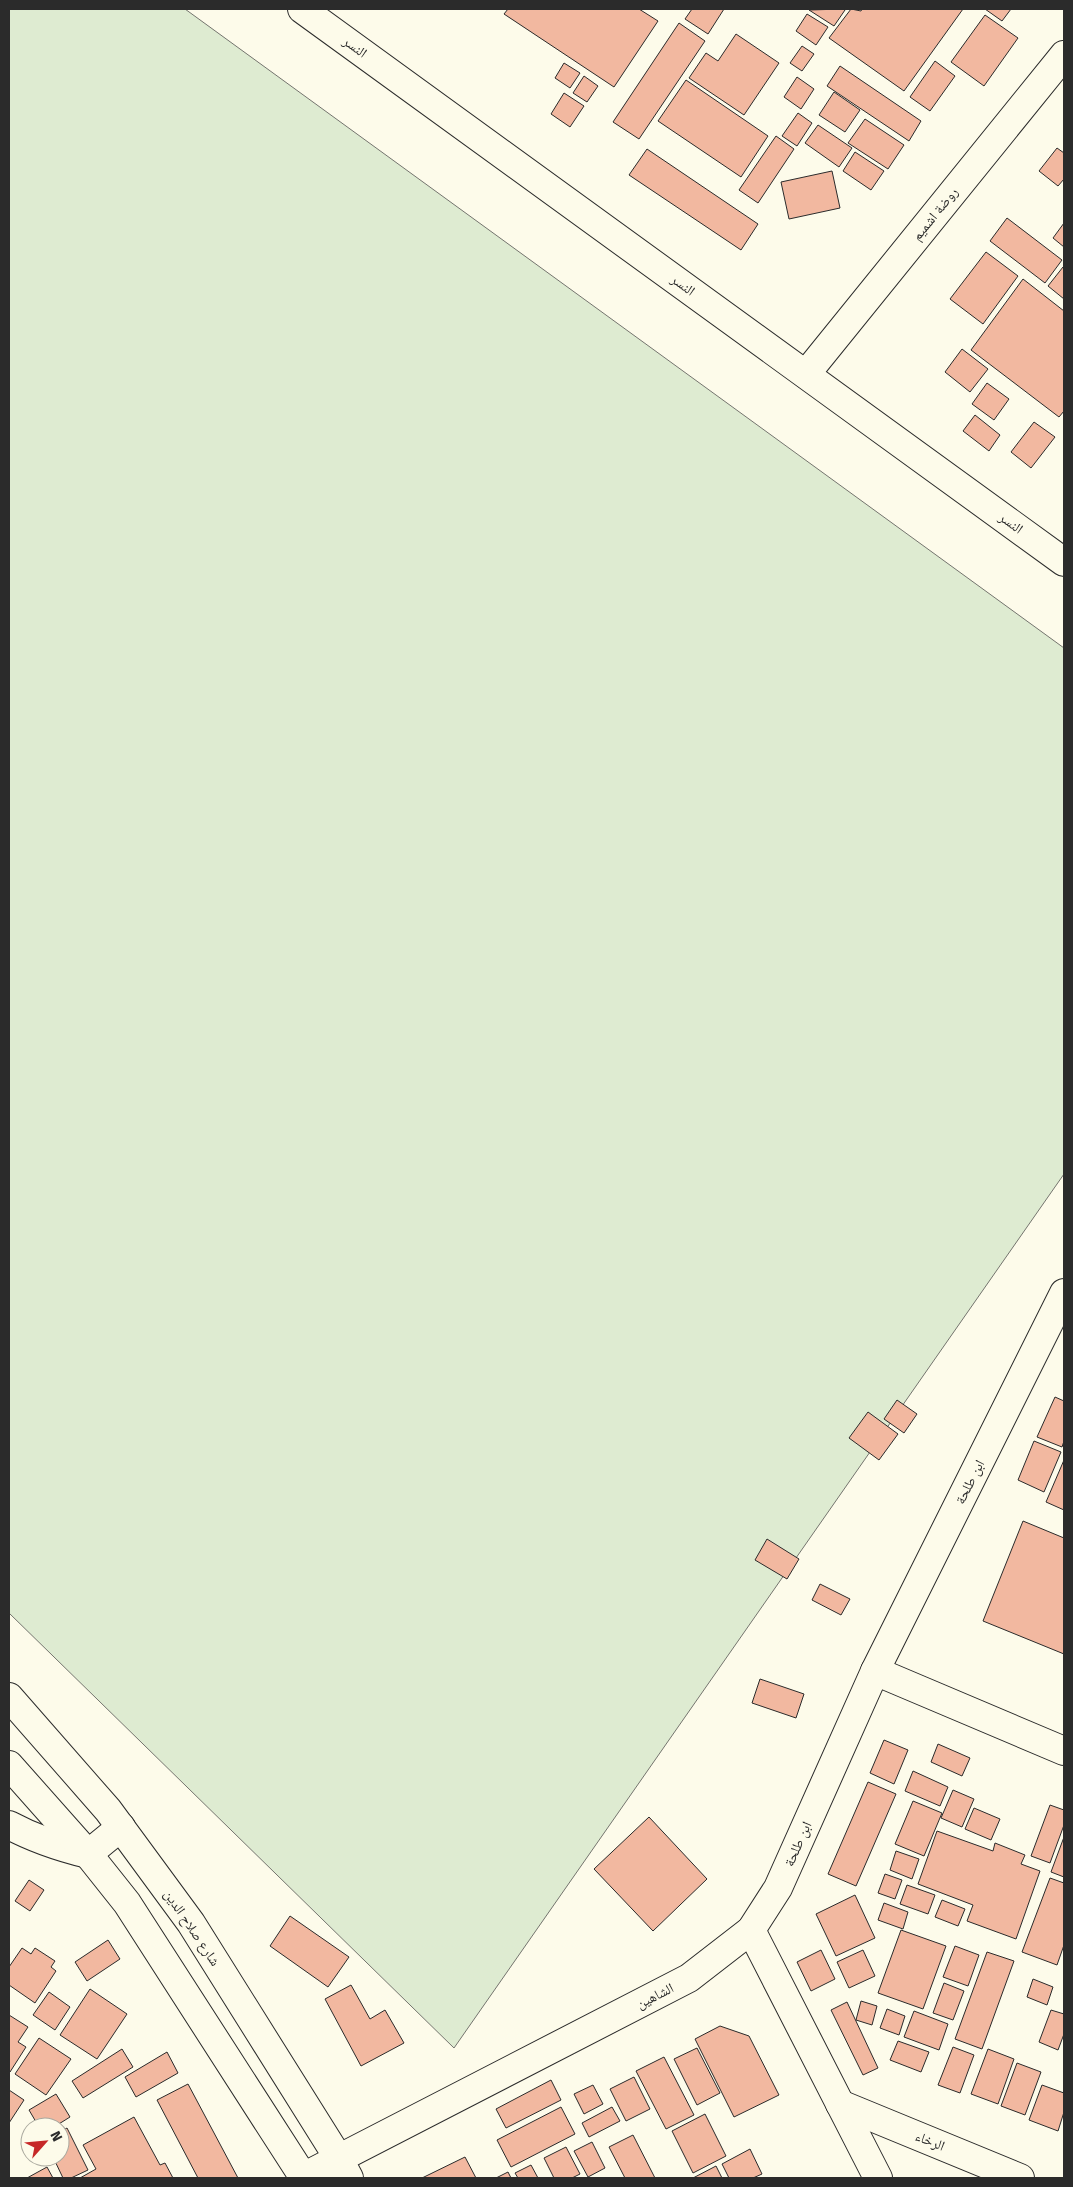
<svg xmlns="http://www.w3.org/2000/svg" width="1073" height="2187" viewBox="0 0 1073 2187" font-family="'Fira Sans','Noto Naskh Arabic',sans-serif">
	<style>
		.green { fill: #deebd1; stroke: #74746e }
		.building { fill: #f2b8a0; stroke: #2b2b2b }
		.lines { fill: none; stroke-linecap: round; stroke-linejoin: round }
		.street-casing { stroke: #2b2b2b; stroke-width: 30 }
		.secondary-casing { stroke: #2b2b2b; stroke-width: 30 }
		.street { stroke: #fdfbea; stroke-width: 28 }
		.secondary { stroke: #fdfbea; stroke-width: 28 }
		.labels { text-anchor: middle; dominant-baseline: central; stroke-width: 4; stroke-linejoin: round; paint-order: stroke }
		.street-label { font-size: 14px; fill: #2b2b2b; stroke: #fdfbea }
	</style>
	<rect width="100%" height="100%" fill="#fdfbea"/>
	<polygon class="green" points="9,9 185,9 1064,648 1064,1174 454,2048 9,1613"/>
	<g class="building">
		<polygon points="508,9 639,9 658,21 614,87 504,14"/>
		<polygon points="692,9 724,9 708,34 685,19"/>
		<polygon points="843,9 845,10 834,26 809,10"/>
		<polygon points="851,9 861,11 862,9 963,9 904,91 829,38"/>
		<polygon points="985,9 1011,9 1002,21"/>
		<polygon points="807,14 828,27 816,45 796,31"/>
		<polygon points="985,15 1018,38 984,86 951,62"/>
		<polygon points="679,23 705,41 639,139 613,122"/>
		<polygon points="736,34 779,63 744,115 689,78 706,53 718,61"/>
		<polygon points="802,46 814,54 802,71 790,63"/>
		<polygon points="935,61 955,76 930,111 910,97"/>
		<polygon points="564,63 580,73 570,88 555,78"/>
		<polygon points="840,66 921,121 909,141 827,86"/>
		<polygon points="584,76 598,86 587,102 573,93"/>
		<polygon points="797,77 814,89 801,109 784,97"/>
		<polygon points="686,80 768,136 741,177 658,121"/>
		<polygon points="834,92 860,110 845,132 819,115"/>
		<polygon points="564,93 584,106 570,127 551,114"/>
		<polygon points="798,113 812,123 797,146 782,136"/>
		<polygon points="865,119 904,145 888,169 848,143"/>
		<polygon points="818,125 852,148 839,167 805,143"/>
		<polygon points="776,136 794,149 758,203 739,190"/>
		<polygon points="1057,148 1064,153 1064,179 1058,186 1039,171"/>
		<polygon points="647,149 758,224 741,250 629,175"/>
		<polygon points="855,152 884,171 871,190 843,171"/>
		<polygon points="832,171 840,208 789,219 781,182"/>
		<polygon points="1007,218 1062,260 1045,283 990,241"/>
		<polygon points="1064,223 1064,247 1053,238"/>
		<polygon points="986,252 1018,276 983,324 950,299"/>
		<polygon points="1063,267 1064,268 1064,299 1048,286"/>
		<polygon points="1023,279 1064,311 1064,411 1059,417 971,350"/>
		<polygon points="962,349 988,369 970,392 945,372"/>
		<polygon points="987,383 1009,399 994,420 972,404"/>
		<polygon points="975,415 1000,435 989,451 963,431"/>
		<polygon points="1034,422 1055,437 1031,468 1011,452"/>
		<polygon points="1055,1397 1064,1401 1064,1441 1062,1447 1037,1437"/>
		<polygon points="897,1400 917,1414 904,1433 884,1419"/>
		<polygon points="868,1412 898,1434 879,1460 849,1438"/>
		<polygon points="1034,1441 1061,1452 1044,1492 1018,1480"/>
		<polygon points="1064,1460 1064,1510 1046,1502"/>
		<polygon points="1023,1521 1064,1538 1064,1654 983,1621"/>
		<polygon points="767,1539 799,1559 787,1579 755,1560"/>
		<polygon points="820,1584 850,1599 841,1615 812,1600"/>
		<polygon points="760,1679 804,1694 796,1718 752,1703"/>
		<polygon points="884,1740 908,1750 894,1784 870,1773"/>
		<polygon points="938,1744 970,1758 962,1776 931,1762"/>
		<polygon points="913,1771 948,1787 940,1806 905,1791"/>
		<polygon points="868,1782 896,1794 856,1886 828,1874"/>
		<polygon points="953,1790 974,1799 962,1827 941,1818"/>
		<polygon points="913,1801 942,1813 924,1856 895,1844"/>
		<polygon points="1050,1805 1064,1810 1064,1825 1050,1863 1031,1856"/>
		<polygon points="974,1808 1000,1819 991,1840 965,1829"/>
		<polygon points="649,1817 707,1879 653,1931 594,1869"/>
		<polygon points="937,1831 993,1851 995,1843 1025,1855 1021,1864 1040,1871 1016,1939 967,1921 973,1905 918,1884"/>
		<polygon points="1064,1837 1064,1877 1051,1872"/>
		<polygon points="896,1851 919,1859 912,1879 890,1870"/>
		<polygon points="885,1874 902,1880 895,1899 878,1893"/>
		<polygon points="1050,1878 1064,1883 1064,1945 1057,1965 1022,1952"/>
		<polygon points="29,1880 44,1890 30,1911 15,1901"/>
		<polygon points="907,1885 935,1895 928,1914 900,1904"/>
		<polygon points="855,1895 875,1938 836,1956 816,1914"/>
		<polygon points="942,1900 965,1909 958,1926 935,1917"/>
		<polygon points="884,1903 908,1912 903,1929 878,1920"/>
		<polygon points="290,1916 349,1957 328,1987 270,1946"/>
		<polygon points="901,1930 946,1946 923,2009 878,1993"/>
		<polygon points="108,1940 120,1959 87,1981 75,1962"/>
		<polygon points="955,1946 979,1955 968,1986 943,1977"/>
		<polygon points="22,1948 31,1954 35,1948 55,1961 51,1967 56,1971 35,2003 9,1985 9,1967"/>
		<polygon points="821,1950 835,1979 811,1991 797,1962"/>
		<polygon points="863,1950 875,1976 849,1988 837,1962"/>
		<polygon points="987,1952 1014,1961 982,2049 955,2039"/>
		<polygon points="1033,1979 1053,1987 1047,2005 1027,1997"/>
		<polygon points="944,1983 964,1991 953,2020 933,2013"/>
		<polygon points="351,1985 370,2019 385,2010 404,2043 361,2066 325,1999"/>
		<polygon points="90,1989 127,2014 97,2059 60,2035"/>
		<polygon points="49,1992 70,2007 55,2030 33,2015"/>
		<polygon points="861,2001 877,2006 872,2025 856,2020"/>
		<polygon points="847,2002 878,2068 863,2075 831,2010"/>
		<polygon points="887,2009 905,2016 899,2035 880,2028"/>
		<polygon points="1051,2010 1064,2014 1064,2034 1058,2050 1039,2042"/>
		<polygon points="914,2011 948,2024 939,2050 904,2037"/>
		<polygon points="9,2015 28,2027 18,2042 26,2047 10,2072 9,2070"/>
		<polygon points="720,2026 749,2036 779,2095 734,2117 695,2039"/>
		<polygon points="39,2038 71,2059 46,2095 15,2074"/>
		<polygon points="898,2041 929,2052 921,2072 890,2060"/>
		<polygon points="953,2047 974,2055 960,2093 938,2085"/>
		<polygon points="697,2048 720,2093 697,2105 674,2059"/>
		<polygon points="122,2049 133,2067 83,2098 72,2081"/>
		<polygon points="988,2049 1014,2059 998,2104 971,2094"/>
		<polygon points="167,2052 178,2073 136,2097 125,2077"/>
		<polygon points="664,2057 694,2115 666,2129 636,2071"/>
		<polygon points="1017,2063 1041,2072 1025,2115 1001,2106"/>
		<polygon points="634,2077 650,2109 626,2121 610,2089"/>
		<polygon points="551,2080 561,2100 506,2128 496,2109"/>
		<polygon points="188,2084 238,2178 198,2178 157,2100"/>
		<polygon points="593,2085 603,2104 584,2114 574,2094"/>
		<polygon points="1042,2085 1064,2093 1064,2112 1058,2131 1029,2120"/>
		<polygon points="9,2090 24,2100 9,2123"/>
		<polygon points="56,2094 70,2117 54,2127 39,2127 29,2110"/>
		<polygon points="561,2107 575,2134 511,2167 497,2140"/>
		<polygon points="612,2107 620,2121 589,2137 582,2123"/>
		<polygon points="705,2114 726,2156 693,2173 672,2131"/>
		<polygon points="134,2117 160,2165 165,2163 173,2178 80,2178 96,2169 83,2145"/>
		<polygon points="67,2128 88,2170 71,2178 63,2178 53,2157 60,2157 60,2132"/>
		<polygon points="633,2135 655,2178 625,2178 609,2147"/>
		<polygon points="592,2142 605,2168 588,2177 574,2151"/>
		<polygon points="566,2147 580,2174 572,2178 554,2178 544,2158"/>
		<polygon points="750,2149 762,2174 753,2178 729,2178 722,2164"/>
		<polygon points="465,2157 476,2178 422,2178"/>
		<polygon points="531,2165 538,2178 518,2178 515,2173"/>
		<polygon points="716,2166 722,2178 693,2178"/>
		<polygon points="47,2167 53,2178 27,2178"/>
		<polygon points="508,2172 511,2178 496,2178"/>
	</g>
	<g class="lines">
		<defs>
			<g id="street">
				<polyline points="302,9 1064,562"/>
				<polyline points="806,374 1064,55"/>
				<polyline points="875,1671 1064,1751"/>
				<path d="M9,1825C35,1839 59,1847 88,1854L121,1827"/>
				<polyline points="751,1930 878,2178"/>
				<polyline points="840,2104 1020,2178"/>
				<polyline points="303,2177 689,1978 751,1930 778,1888 875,1671 1064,1293"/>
			</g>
			<g id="secondary">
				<polyline points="9,1697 108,1810 191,1923 339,2159 349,2178"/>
				<polyline points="9,1765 88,1854 127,1903 304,2178"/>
			</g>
		</defs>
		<use href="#street" class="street-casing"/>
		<use href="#secondary" class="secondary-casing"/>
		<use href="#street" class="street"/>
		<use href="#secondary" class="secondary"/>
	</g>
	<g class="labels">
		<g class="street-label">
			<text transform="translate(355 47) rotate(36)">النسر</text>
			<text transform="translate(935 214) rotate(-51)">روضة اشميم</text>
			<text transform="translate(683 285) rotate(36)">النسر</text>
			<text transform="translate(1011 523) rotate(36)">النسر</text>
			<text transform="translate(970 1482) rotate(-63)">ابن طلحة</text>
			<text transform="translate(798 1844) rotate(-66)">ابن طلحة</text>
			<text transform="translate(192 1928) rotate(56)">شارع صلاح الدين</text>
			<text transform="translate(655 1996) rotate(-27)">الشاهين</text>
			<text transform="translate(930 2141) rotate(22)">الرخاء</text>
		</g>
	</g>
	<rect width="1073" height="2187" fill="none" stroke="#2b2b2b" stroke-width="20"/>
	<g transform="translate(45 2142) rotate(63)"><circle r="24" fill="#fdfbea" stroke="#a9a89e"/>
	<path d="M0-4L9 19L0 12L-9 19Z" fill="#c62828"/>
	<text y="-8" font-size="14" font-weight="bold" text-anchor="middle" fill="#2b2b2b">N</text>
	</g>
</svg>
